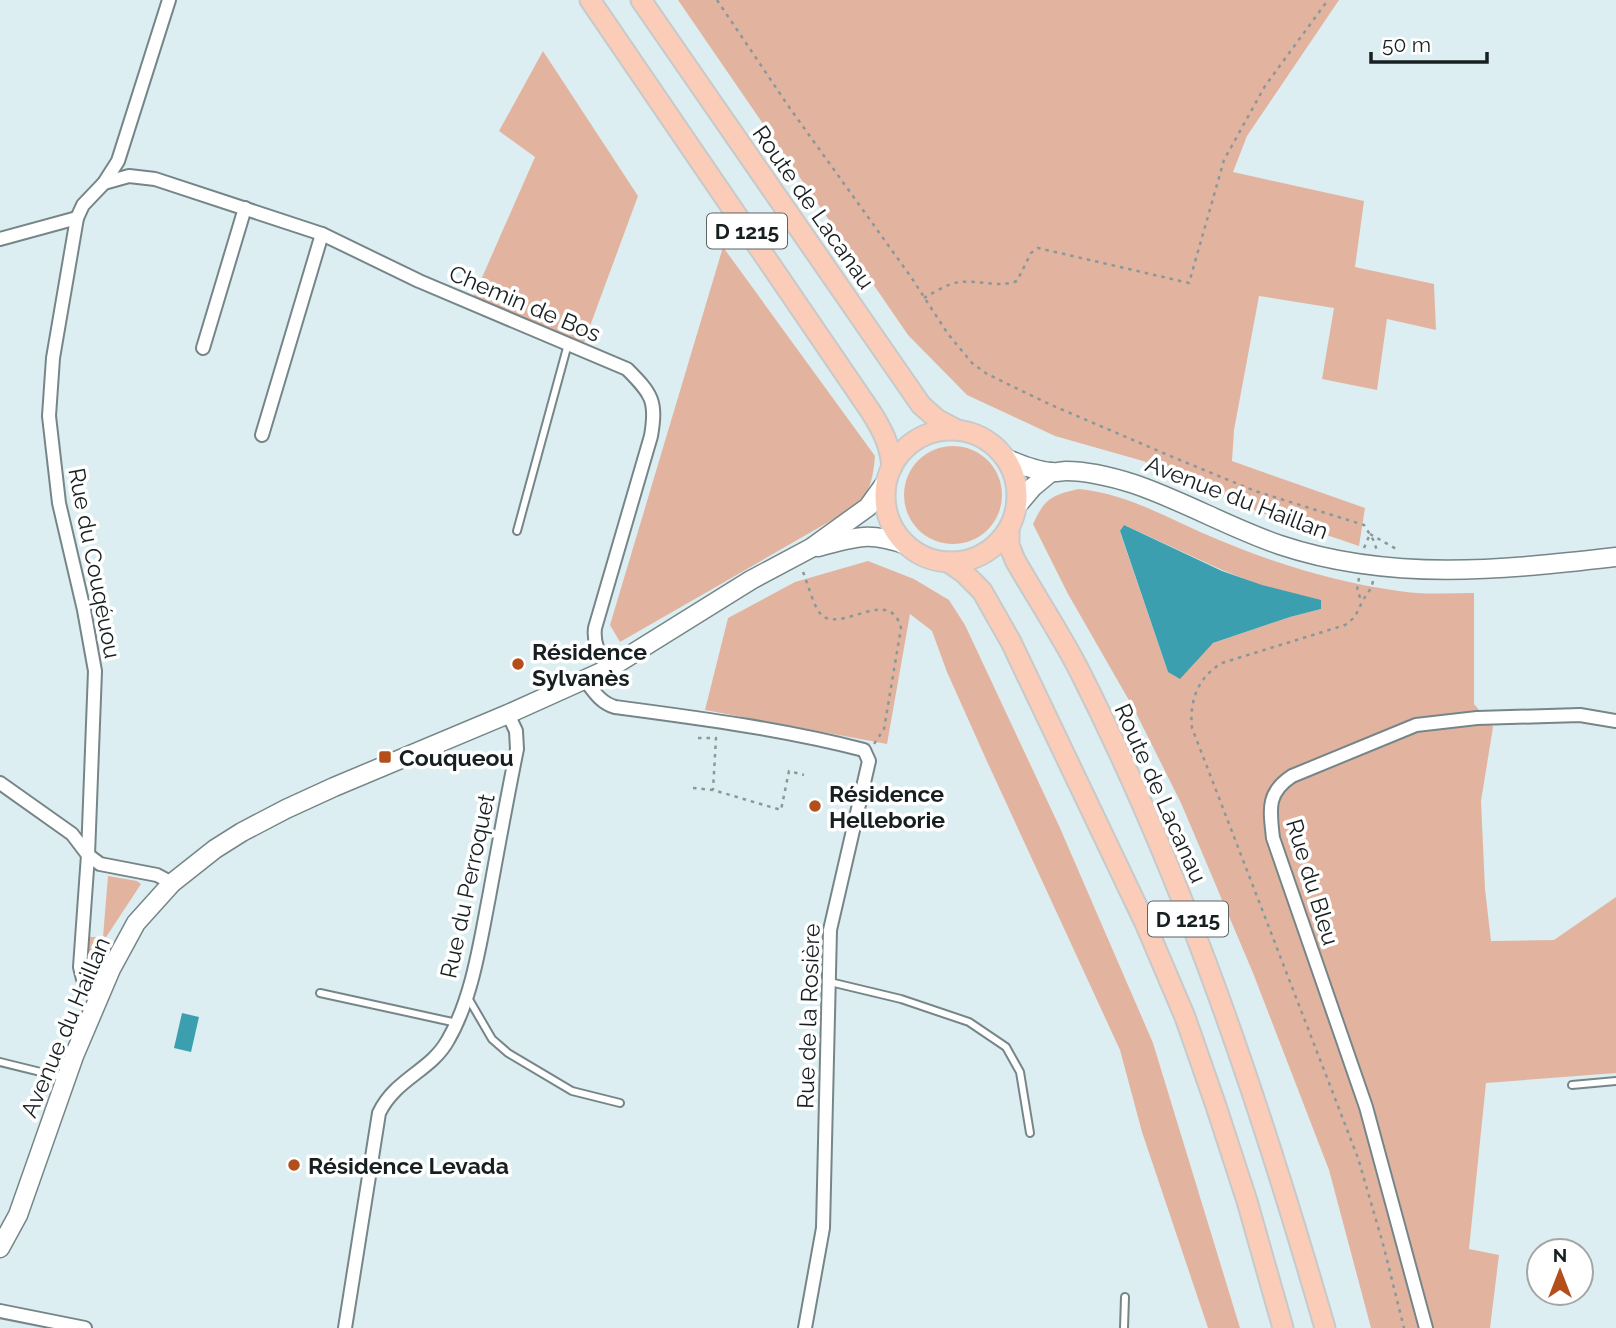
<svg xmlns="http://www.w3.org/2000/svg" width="1616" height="1328" viewBox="0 0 1616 1328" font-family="Raleway,sans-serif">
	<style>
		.green { fill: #e2b4a0; fill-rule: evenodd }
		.water { fill: #3b9faf }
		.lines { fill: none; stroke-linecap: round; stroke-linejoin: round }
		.lane-casing { stroke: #768688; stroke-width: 10 }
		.street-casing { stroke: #768688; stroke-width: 16 }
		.secondary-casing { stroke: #768688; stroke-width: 21 }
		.primary-casing { stroke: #c8c9c9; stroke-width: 23 }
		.path { stroke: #8b989a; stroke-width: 2.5; stroke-dasharray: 3.5 5; stroke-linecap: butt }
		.lane { stroke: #fff; stroke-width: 6 }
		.street { stroke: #fff; stroke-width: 12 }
		.secondary { stroke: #fff; stroke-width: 18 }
		.primary { stroke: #fbcdb9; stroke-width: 19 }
		.poi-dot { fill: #b34f1a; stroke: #fff; stroke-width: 2.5 }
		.labels { text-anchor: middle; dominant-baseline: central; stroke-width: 7; stroke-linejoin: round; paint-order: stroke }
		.shield { fill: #fff; stroke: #5d6263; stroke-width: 2 }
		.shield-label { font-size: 21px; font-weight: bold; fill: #181f20 }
		.street-label { font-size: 23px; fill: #181f20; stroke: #fff }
		.poi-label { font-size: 23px; font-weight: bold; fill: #181f20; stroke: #fff; text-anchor: start }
	</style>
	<rect width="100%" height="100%" fill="#dceef1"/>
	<g class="green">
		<polygon points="678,0 1339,0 1247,136 1233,172 1364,201 1355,267 1434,284 1436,330 1387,319 1377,390 1322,379 1334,308 1259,296 1234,430 1232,461 1365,508 1359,546 1256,511 1143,461 1055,436 967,395 908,335"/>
		<polygon points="543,51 638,196 583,345 473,298 535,157 499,131"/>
		<path d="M723,247L875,456C872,490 867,498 839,516L620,642L610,625Z"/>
		<circle cx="953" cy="495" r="49"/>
		<path d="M1079,489C1130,494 1172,521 1219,540C1276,564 1338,583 1399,591C1423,595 1449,593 1474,593V704L1493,727L1481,801L1485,889L1491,941L1554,940L1616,897V1073L1486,1083L1469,1249L1499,1255L1490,1328H1371L1329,1170L1253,973L1181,803L1134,709L1068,594L1033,524C1045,498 1052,495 1079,489ZM1124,525L1222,570L1321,609L1290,617L1213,643L1168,672L1120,532Z"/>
		<polygon points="868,561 914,579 949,600 965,625 1060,828 1153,1043 1240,1328 1208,1328 1142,1132 1120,1050 985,757 947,672 932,631 910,614 887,744 705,710 728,618 795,582"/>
		<polygon points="108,876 137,881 141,884 93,957 86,960 88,937 103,937"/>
	</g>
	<g class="water">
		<polygon points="1124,525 1222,571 1262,585 1321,600 1321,609 1290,617 1213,643 1180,679 1168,672 1120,531"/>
		<polygon points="182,1013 199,1017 191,1052 174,1048"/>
	</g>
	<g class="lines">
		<defs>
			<g id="lane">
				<polyline points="517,531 568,344"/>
				<polyline points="830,982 901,999 969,1022 1006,1047 1020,1072 1030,1133"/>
				<polyline points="320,993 457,1023"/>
				<polyline points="467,996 492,1039 508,1053 572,1091 620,1103"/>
				<polyline points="0,1062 65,1078"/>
				<polyline points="1572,1085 1616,1081"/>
				<polyline points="1124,1328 1125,1297"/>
			</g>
			<g id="street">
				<path d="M104,183L129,176L155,179L322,234L419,281L627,369C652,394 657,401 651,436L595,628C593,645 600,655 608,669"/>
				<polyline points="0,239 77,218"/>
				<polyline points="203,348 245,208"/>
				<polyline points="262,435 322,234"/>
				<path d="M586,681C594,692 601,703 615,707C698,718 783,729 864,750L869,761L830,930L823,1228L805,1328"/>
				<polyline points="0,783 72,834 88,855 100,864 157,875 172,883"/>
				<polyline points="99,998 83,979 80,967 88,855 95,671 84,610 59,503 49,416 53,358 77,218 83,205 104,183 118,161 169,0"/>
				<polyline points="0,1311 85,1328"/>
				<path d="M345,1328L379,1113C396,1078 431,1071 448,1040C472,999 480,943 489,897C498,848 507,798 517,749L516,731L508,714"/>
				<path d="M1426,1328L1366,1107L1273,838C1270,810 1266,793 1292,776L1416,725L1477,718L1580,715L1616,721"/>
			</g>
			<g id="secondary">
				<path d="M1005,458C1019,464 1035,471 1050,472C1056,473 1061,471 1066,471C1089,471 1112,477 1134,484C1184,501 1230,528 1280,545C1391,582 1503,570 1616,557"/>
				<polyline points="1016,507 1033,487 1051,472"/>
				<path d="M818,547C858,537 867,531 907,545"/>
				<polyline points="0,1248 18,1215 74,1056 111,969 136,923 172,883 215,849 242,832 286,809 334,787 508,714 608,669 751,580 811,548 868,507 886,482"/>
			</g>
			<g id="primary">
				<path d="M590,0L871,412C883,431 890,445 892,467"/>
				<polyline points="641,0 921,405 938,420 957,430"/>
				<circle cx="951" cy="496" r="66"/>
				<path d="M1009,529V545L1015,560C1036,597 1060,633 1079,670C1185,879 1260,1103 1325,1328"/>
				<polyline points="948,562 964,573 982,591 1011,642 1145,923 1185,1017 1216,1106 1247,1201 1283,1328"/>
			</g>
		</defs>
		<use href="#lane" class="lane-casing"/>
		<use href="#street" class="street-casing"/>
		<use href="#secondary" class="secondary-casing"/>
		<use href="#primary" class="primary-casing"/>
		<g class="path">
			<polyline points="717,0 789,107 911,277 948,334 972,363 987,374 1049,404 1175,458 1255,491 1364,525 1374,541 1377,551"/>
			<path d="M924,298C935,292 948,283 961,282C979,280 1000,288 1017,281L1031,253L1038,248L1189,283L1224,160L1265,86L1328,0"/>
			<polyline points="1370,534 1398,550"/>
			<polyline points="1364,548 1370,534"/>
			<path d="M803,572C808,583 814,611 824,617C848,629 890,587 901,628L884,729L874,744"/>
			<polyline points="1359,578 1357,590 1362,602"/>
			<path d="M1373,581C1371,591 1366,594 1362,602C1357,612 1356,618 1345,625L1222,663C1198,677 1189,701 1192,728L1358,1158L1383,1244L1404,1328"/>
			<polyline points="698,738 716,738 713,790"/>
			<polyline points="693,788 713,790 781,810 789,771 804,775"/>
		</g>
		<use href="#lane" class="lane"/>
		<use href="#street" class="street"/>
		<use href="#secondary" class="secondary"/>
		<use href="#primary" class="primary"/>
	</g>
	<g class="poi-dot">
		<circle cx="518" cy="664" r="7"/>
		<rect x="378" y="750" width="14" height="14" rx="3.5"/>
		<circle cx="815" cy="806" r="7"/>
		<circle cx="294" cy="1165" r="7"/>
	</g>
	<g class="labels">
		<g class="shield">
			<rect x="707" y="213.5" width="80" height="35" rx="5"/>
			<rect x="1148" y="901.5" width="80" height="35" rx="5"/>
		</g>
		<g class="shield-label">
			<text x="747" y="231">D 1215</text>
			<text x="1188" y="919">D 1215</text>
		</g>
		<g class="street-label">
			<text transform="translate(814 207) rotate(55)">Route de Lacanau</text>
			<text transform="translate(525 303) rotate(23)">Chemin de Bos</text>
			<text transform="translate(1237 497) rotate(21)">Avenue du Haillan</text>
			<text transform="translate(95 563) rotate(79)">Rue du Couqéuou</text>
			<text transform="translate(1161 793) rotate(66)">Route de Lacanau</text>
			<text transform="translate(1313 882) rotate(73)">Rue du Bleu</text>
			<text transform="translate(467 886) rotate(-78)">Rue du Perroquet</text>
			<text transform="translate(808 1016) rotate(-88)">Rue de la Rosière</text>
			<text transform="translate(65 1027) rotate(-67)">Avenue du Haillan</text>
		</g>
		<g class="poi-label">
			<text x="532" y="651">Résidence<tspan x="532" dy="26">Sylvanès</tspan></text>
			<text x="399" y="757">Couqueou</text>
			<text x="829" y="793">Résidence<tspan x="829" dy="26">Helleborie</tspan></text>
			<text x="308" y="1165">Résidence Levada</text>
		</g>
	</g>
	<g transform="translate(1560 1272)"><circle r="33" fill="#ffffff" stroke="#a3a5a6" stroke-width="2"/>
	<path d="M0-5L12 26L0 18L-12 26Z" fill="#b34f1a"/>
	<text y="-10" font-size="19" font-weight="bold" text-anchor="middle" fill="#181f20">N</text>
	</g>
	<path d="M1371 52v10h116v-10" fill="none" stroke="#181f20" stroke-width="3.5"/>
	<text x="1382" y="52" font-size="21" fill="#181f20" stroke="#ffffff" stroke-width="5" paint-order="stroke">50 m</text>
</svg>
